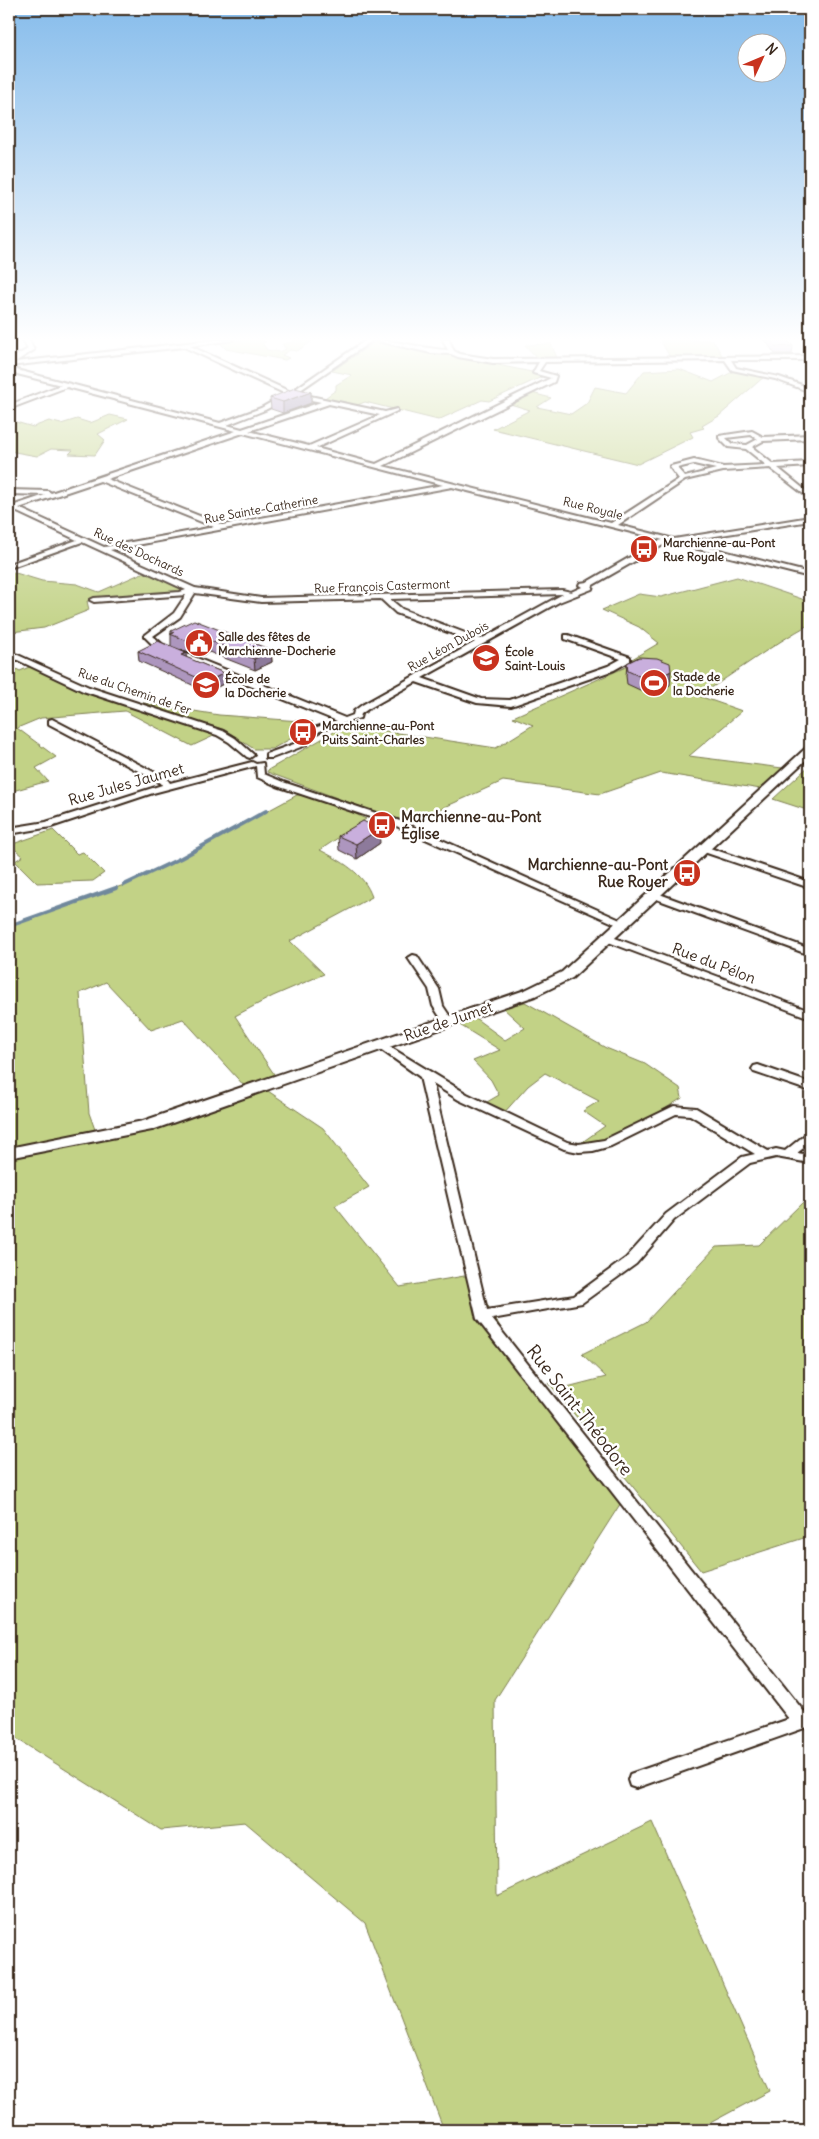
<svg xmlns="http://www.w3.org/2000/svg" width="819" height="2139" viewBox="0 0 819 2139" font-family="Delius,sans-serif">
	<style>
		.green { fill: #c2d286; stroke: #7e7e52 }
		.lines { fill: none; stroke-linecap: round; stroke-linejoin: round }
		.stream { stroke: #70889c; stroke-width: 4 }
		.minor-casing { stroke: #3b2a1e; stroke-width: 4 }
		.tertiary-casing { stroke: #3b2a1e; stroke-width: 4 }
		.minor { fill: #fff; fill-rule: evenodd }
		.tertiary { fill: #fff; fill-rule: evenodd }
		.wall { fill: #ad96be; stroke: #3b2a1e }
		.shaded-wall { fill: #8d7a9b; stroke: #3b2a1e }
		.building { fill: #c9afdd; stroke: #3b2a1e }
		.labels { text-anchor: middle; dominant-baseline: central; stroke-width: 5; stroke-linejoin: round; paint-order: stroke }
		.far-street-label { font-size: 12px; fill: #3b2a1e; stroke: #fff }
		.far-poi-label { font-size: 12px; font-weight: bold; fill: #3b2a1e; stroke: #fff; text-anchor: start }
		.street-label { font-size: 15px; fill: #3b2a1e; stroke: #fff }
		.poi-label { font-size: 15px; font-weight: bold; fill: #3b2a1e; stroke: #fff; text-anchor: start }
		.near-street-label { font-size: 18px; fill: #3b2a1e; stroke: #fff }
	</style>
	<rect width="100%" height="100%" fill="#fff"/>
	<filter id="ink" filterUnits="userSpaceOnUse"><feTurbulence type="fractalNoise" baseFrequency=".02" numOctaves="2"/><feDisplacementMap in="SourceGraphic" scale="10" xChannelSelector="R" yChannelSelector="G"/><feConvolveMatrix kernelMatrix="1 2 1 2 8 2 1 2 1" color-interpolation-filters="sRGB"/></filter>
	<g filter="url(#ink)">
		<g class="green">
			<polygon points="238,340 263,340 266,342 262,343 267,350 280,352 286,349 282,344 293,342 291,340 314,340 297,351 290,350 282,355 289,358 285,360 226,349 219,342"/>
			<polygon points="660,340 713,340 723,357 670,357"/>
			<polygon points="375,342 445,354 546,375 489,401 482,400 438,420 365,402 355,406 322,400 336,390 336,385 352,375 332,371"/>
			<polygon points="551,344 558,360 538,359 525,345"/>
			<polygon points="679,369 713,382 736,370 765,376 719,416 702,426 704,428 690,432 693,437 638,464 493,429 530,410 507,403 528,392 551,398 537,407 571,414 587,403 595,387 626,393 644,371"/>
			<polygon points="110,415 128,419 98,434 105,440 95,455 69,454 73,450 51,449 37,456 9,451 9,420 33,427 49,421 61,424 77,419 90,423"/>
			<polygon points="149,570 193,590 181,594 87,601 89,610 44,628 11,632 9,625 9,571 42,581 77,584 99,592"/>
			<path d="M737,577L802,599L810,607V624C772,645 736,672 699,696L742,711L689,756L790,769L767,790L661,773L600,794L503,781L407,824L267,772L268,770L346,725L496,748L533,725L513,717L637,662L632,659L659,643L639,627L602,610L639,594L661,597Z"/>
			<polygon points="9,665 20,671 34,665 64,681 220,733 192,746 125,711 41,718 17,728 56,757 36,768 48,781 9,792"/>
			<polygon points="131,701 219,715 313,722 310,724 314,726 272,749 254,749 225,730"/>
			<polygon points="810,765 810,811 773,799"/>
			<path d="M297,795H315L366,819L320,850C341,861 364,873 372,897L290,941L324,974L273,996L235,1016L278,1080L248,1090L183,1019L151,1030L106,982L80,993L89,1113L97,1135L268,1091L323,1128L369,1187L335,1206L400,1287L470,1275L530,1378L624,1498L495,1700L497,1896L652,1822L770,2091L697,2130H444L365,1923L245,1822L161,1830L9,1734V1154L63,1142L9,1152V926L124,885L181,858Z"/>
			<polygon points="53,830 77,854 83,852 104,873 93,881 37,883 15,861 23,856 10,845"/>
			<polygon points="525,1002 606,1048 645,1064 680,1088 682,1098 617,1139 578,1145 605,1126 583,1111 599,1101 545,1073 528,1086 502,1115 487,1102 499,1095 491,1080 473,1061 500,1050 458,1024 475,1018 505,1040 525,1028 503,1008"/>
			<polygon points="802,1203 810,1208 810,1536 701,1571 549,1383 567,1387 606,1377 582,1354 646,1322 716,1247 759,1245"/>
		</g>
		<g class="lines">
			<g class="stream">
				<polyline points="124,885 181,858 266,811"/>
				<polyline points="9,926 116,888"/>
			</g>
			<defs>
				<g id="minor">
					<path d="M23,340H29L34,350L15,362L214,340H233L190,346L291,392L366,340H373L296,393L385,412L397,409V411L316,448L376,464L551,378L533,373L539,362L493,363L458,357L451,354L431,353L373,340C399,340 423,349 448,350L443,340H449L454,351L460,354L493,359L810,356V360H731L736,368L779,377L810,388V392L775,379L732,370L725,360L545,362L539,371L556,376L554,382L383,466L611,523L679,479L670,467L671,466L694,460L723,467L766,465L746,449L728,447L719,438V436L752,431L763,437L810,435V439L763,441L752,447L773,464L810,462V466L778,468L810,494V499L770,468L723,471L685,480L618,525L674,539L810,517V521L684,541L810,573V577L674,543L663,545L593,585L592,589L559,602L422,678L481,699L510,700L608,666L621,659L565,639V635H568L630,657V661L614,670L511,706L477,703L416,682L368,709L361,714L360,718L320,731L306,740V745L272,758H266V754L294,744L300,737L314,728L337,721L156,648L144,636L174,613L186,595L94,602L90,600L94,598L180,592L186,590L82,542L9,568V564L77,540L13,510L9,511V507L45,495L9,494V490L48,491L51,493L236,431L67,387L9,409V405L61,385L9,372V368L220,423L261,408L286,394L184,347L9,366V360L28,349ZM292,396L321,402L242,429L227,425L265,410ZM329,404L380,415L309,446L249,431ZM243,433L443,485L222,525L107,479ZM751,435L758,439L747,445L732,444L726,438ZM694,464L716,469L685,477L677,468ZM100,481L214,527L104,547L19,508ZM452,487L663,540L658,541L587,582L580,583L579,585L582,587L571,592L562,590L261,598L195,588L110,550ZM195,593L261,602L381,599L396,613L475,642L362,705L354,711L353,715L345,718L162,644L153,636L180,617ZM563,594L481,639L402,609L390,599Z"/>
					<polygon points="9,651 89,687 223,731 235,738 254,755 250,758 247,757 229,742 217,735 83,691 9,656"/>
					<polygon points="52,719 167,779 170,783 252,762 256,764 263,763 264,774 283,782 400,821 629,924 628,926 620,926 394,825 277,786 257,777 256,766 153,793 51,827 9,834 9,828 46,822 162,785 161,783 49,724 49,720"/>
					<polygon points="704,846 810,882 810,888 701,851 701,847"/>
					<polygon points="654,892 810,949 810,955 651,897 649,895"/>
					<polygon points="607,935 810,1011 810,1018 603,940 602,938 603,936"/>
					<polygon points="413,955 417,956 439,989 443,1006 453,1021 452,1023 444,1023 433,1006 429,989 408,958"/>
					<path d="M380,1041L467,1094L567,1142L579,1144L604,1140L674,1106L696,1108L768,1151L776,1149L785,1151L806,1134L810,1133V1143L797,1153L810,1155V1163L776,1157L750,1163L674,1220L636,1264L582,1303L492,1319L805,1713L810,1712V1726L636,1788L630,1786L628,1780L630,1774L789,1719L477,1319L420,1077L376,1046L374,1044L376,1042ZM433,1084L459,1100L564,1149L579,1152L593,1151L611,1146L676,1114L690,1115L755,1154L742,1157L666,1214L626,1258L574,1296L487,1310Z"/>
					<polygon points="758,1065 810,1083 810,1091 754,1072 752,1069 754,1066"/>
				</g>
				<polygon id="tertiary" points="810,747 810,756 572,978 535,996 152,1130 9,1158 9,1148 143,1121 525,990 562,972 806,748"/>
			</defs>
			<use href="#minor" class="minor-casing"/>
			<use href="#tertiary" class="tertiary-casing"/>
			<use href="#minor" class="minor"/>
			<use href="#tertiary" class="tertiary"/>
		</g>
		<g class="wall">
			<polygon points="765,340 787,340 793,346 792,354 775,354"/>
			<polygon points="311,392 311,403 283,413 271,409 270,398"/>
			<polygon points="171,631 271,650 272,662 255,670 209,652 199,657 171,646"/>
			<polygon points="138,651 187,658 224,673 225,683 208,692 139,661"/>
			<polygon points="639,657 670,685 658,690 640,690 627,684 626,676 627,663"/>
			<polygon points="338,836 380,843 357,859 339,850"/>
		</g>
		<g class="shaded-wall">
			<polygon points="311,392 311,403 283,413 283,402"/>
			<polygon points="209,640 209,652 199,657 198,645"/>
			<polygon points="271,650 272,662 255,670 254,659"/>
			<polygon points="186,653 187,663 181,655"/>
			<polygon points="671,671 670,685 658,690 660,677"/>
			<polygon points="224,673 225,683 208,692 207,682"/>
			<polygon points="379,829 380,843 357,859 356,844"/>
		</g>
		<g class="building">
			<polygon points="772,340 787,340 793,346 776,347"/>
			<polygon points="295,388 311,392 283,402 270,398"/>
			<polygon points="194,620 271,650 254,659 209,640 198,645 170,634 174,633 171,631"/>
			<polygon points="158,641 186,653 181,655 224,673 207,682 138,651"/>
			<polygon points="639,657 657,658 670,663 671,671 660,677 641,677 628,671 627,663"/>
			<polygon points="363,821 379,829 356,844 338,836"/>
		</g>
	</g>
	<linearGradient id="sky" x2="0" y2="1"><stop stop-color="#86bceb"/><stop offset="0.53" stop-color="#fff"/><stop offset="1" stop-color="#fff" stop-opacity="0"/></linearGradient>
	<rect width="819" height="640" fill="url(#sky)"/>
	<defs>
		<symbol id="bus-disc" viewBox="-11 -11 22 22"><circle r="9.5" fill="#c8321e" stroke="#fff"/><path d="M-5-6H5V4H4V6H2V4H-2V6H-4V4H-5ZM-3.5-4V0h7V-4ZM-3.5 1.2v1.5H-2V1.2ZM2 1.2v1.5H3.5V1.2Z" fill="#fff"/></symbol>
		<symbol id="civic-disc" viewBox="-11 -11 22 22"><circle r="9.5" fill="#c8321e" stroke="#fff"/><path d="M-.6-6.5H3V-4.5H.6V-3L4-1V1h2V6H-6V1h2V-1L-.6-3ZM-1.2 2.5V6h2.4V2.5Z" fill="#fff"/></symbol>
		<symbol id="school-disc" viewBox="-11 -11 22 22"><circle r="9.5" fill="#c8321e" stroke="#fff"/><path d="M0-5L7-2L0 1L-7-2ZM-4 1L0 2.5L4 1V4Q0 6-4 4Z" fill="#fff"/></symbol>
		<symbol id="stadium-disc" viewBox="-11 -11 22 22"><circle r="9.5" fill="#c8321e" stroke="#fff"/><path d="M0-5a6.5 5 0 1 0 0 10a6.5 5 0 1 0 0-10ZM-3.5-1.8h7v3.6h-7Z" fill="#fff"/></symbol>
	</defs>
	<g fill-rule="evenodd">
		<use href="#bus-disc" x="628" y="533" width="32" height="32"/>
		<use href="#civic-disc" x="183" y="627" width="32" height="32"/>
		<use href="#school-disc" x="470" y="642" width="32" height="32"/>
		<use href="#stadium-disc" x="638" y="667" width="32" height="32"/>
		<use href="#school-disc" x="190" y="669" width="32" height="32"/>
		<use href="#bus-disc" x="287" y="716" width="32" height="32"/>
		<use href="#bus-disc" x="366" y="809" width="32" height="32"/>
		<use href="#bus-disc" x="671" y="857" width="32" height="32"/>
	</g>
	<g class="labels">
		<g class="far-street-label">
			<text transform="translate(593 508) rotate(14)">Rue Royale</text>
			<text transform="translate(261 509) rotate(-10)">Rue Sainte-Catherine</text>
			<text transform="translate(139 552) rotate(25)">Rue des Dochards</text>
			<text transform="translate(382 586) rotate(-2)">Rue François Castermont</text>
			<text transform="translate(448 646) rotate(-29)">Rue Léon Dubois</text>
			<text transform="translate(135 691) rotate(19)">Rue du Chemin de Fer</text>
		</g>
		<g class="far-poi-label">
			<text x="663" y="542">Marchienne-au-Pont<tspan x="663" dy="14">Rue Royale</tspan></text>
			<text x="218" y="636">Salle des fêtes de<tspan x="218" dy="14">Marchienne-Docherie</tspan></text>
			<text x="505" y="651">École<tspan x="505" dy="14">Saint-Louis</tspan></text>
			<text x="673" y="676">Stade de<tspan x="673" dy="14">la Docherie</tspan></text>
			<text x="225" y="678">École de<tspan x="225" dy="14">la Docherie</tspan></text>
			<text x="322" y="725">Marchienne-au-Pont<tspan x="322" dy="14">Puits Saint-Charles</tspan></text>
		</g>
		<g class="street-label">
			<text transform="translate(126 784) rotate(-16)">Rue Jules Jaumet</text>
			<text transform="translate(714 963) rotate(21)">Rue du Pélon</text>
			<text transform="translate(448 1021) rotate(-19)">Rue de Jumet</text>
		</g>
		<g class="poi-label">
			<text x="401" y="816">Marchienne-au-Pont<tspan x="401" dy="17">Église</tspan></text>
			<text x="668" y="864" text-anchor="end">Marchienne-au-Pont<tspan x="668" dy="17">Rue Royer</tspan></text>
		</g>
		<g class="near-street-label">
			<text transform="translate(580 1410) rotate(52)">Rue Saint-Théodore</text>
		</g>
	</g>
	<rect width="819" height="2139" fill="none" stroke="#fff" stroke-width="30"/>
	<rect x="15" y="15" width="789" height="2109" fill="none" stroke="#3b2a1e" stroke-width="2" filter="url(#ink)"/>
	<g transform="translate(762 58) rotate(46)"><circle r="24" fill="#ffffff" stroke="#b1aaa5"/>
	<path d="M0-4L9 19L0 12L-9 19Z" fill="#c8321e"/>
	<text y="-8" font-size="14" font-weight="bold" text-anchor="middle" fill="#3b2a1e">N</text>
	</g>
</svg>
